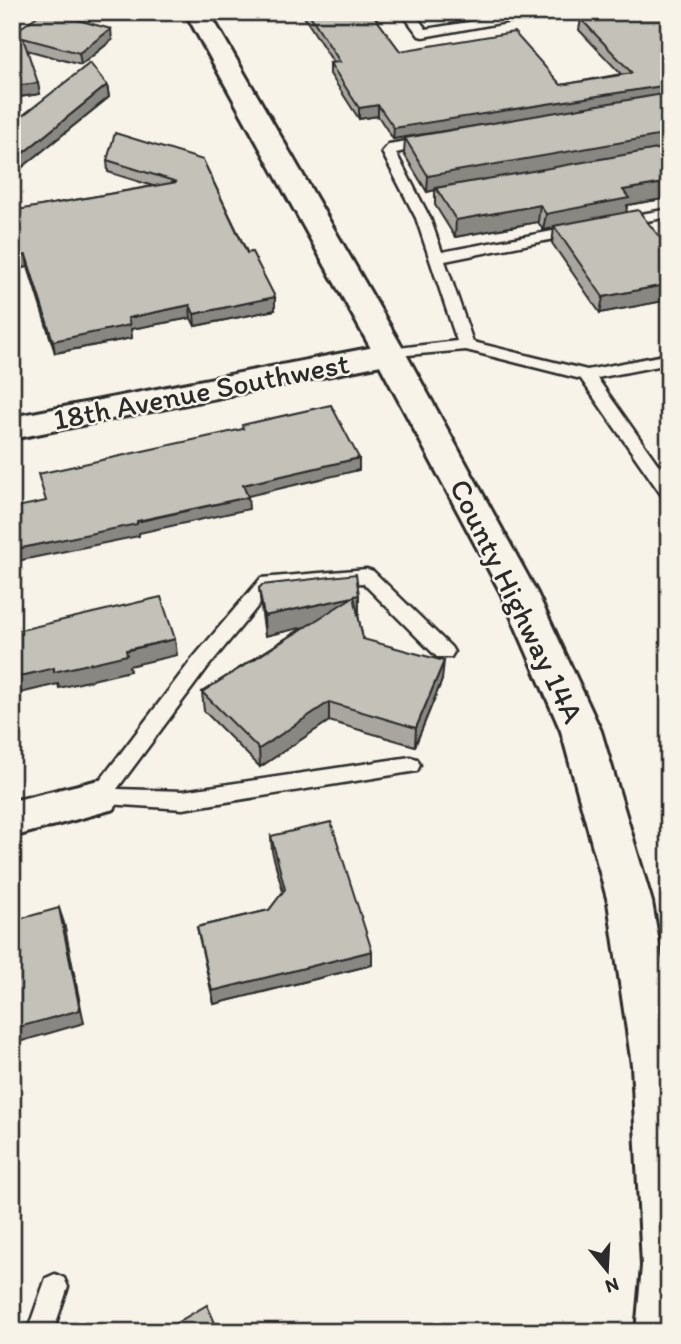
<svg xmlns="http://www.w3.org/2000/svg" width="681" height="1344" viewBox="0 0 681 1344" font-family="Itim,sans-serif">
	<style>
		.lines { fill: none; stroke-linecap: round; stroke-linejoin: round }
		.service-casing { stroke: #2b2b2b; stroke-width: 5 }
		.minor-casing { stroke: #2b2b2b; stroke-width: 6 }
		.secondary-casing { stroke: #2b2b2b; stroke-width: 6 }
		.service { fill: #f7f3e8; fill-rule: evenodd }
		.minor { fill: #f7f3e8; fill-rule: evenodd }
		.secondary { fill: #f7f3e8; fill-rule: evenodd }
		.wall { fill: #a9a69f; stroke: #2b2b2b; stroke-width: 2 }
		.shaded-wall { fill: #898782; stroke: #2b2b2b; stroke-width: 2 }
		.building { fill: #c4c1b9; stroke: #2b2b2b; stroke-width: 2 }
		.labels { text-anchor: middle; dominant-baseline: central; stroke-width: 5; stroke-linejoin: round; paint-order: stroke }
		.street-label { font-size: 30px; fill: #2b2b2b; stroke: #f7f3e8 }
	</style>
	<rect width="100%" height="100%" fill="#f7f3e8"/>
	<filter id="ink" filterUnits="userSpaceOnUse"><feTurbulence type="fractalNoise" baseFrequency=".0143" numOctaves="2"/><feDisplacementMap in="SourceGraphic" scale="14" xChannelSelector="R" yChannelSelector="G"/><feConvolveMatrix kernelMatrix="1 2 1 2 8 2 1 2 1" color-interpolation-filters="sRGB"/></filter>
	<g filter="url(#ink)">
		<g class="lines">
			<defs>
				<g id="service">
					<polygon points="401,12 413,12 426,29 531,12 561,12 423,37 419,36"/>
					<polygon points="430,137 437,141 435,144 396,153 430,218 442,252 579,226 586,230 579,234 445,261 473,342 587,370 669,354 669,364 597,378 669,480 669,499 663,497 581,379 466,350 384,357 384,351 390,349 457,341 416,218 382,152 389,144"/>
					<polygon points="669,209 669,217 619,226 612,222 619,218"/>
					<polygon points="367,569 373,571 451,647 454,652 451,657 437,657 363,583 272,589 207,668 117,789 183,791 410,757 417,759 420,765 417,771 183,809 92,803 89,797 92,791 193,658 261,578"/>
					<polygon points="55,1274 64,1278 68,1287 53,1332 27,1332 46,1278"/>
				</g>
				<g id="minor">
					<polygon points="390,344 401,347 406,354 401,361 12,439 12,417"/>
					<polygon points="99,780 114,785 120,797 114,809 12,837 12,801"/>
				</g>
				<polygon id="secondary" points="185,12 209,12 406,354 537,593 601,731 652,902 669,1001 669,1332 636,1332 642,1266 632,1065 608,902 561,731 501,593 374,354"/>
			</defs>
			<use href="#service" class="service-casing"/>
			<use href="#minor" class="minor-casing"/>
			<use href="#secondary" class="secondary-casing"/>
			<use href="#service" class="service"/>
			<use href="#minor" class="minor"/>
			<use href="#secondary" class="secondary"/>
		</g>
		<g class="wall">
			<polygon points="301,12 371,12 400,51 561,85 621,74 579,30 581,19 606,14 605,12 664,12 666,94 669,93 669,198 627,205 626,212 669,249 669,300 600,313 552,243 554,228 543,230 538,222 455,237 435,205 435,190 427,192 404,154 405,138 447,131 393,139 378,116 359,119 330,74 330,63 333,62"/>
			<polygon points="12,34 112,40 81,65 27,50 40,94 12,98"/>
			<polygon points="107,85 109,97 19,170 12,168 12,124"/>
			<polygon points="107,160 203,160 275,310 195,326 191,318 131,329 132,338 55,353 28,267 12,270 12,211 153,186 108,172"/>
			<polygon points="259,588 359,614 358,615 363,639 442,680 415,746 329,721 260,767 204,711 202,692 305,626 265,636 261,607"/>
			<polygon points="271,836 372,951 372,965 214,1004 197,927 269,910 283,892 272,851"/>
		</g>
		<g class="shaded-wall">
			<polygon points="111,29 112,40 81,65 79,53"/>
			<polygon points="669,46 669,57 662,47"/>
			<polygon points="669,79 669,90 667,90 666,96 393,139 394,128"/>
			<polygon points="38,83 40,94 12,98 12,86"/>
			<polygon points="107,85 109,97 19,170 17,158"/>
			<polygon points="378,105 378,116 359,119 359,108"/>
			<polygon points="669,122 669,150 436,188 435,190 427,192 428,176"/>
			<polygon points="669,182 669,198 627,205 626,215 554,226 554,228 543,230 546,214 623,190"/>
			<polygon points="540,205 538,222 455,237 456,220"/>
			<polygon points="26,255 28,267 12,270 12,257"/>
			<polygon points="669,284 669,300 600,313 603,297"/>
			<polygon points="275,297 275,310 195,326 194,314"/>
			<polygon points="190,305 191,318 131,329 132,338 55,353 53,341 128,318"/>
			<polygon points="359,458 359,470 244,497 243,485"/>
			<polygon points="248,497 249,509 139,533 139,536 12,562 12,550"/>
			<polygon points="359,595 359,614 354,616 354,596"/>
			<polygon points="353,597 353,616 265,636 264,616"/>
			<polygon points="175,639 177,655 129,666 130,671 59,688 58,684 12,695 12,678"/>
			<polygon points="444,661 442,680 415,746 416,728"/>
			<polygon points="329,702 329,721 260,767 259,749"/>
			<polygon points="59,908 64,923 84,1023 12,1044 12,1029"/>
			<polygon points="372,951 372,965 214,1004 212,991"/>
		</g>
		<g class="building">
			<polygon points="43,12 48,12 111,29 79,53 23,38 38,83 12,86 12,34"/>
			<polygon points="308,12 371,12 400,51 514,32 561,85 632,73 581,19 615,12 664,12 669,17 669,22 666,22 669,25 669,46 662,47 669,54 669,79 663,80 668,85 394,128 378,105 359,108 330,63 340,62"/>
			<polygon points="90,63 107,85 17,158 12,156 12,124"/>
			<polygon points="669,93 669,122 664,123 669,129 669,134 428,176 405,138"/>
			<polygon points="115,133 203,160 247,253 252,252 275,297 194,314 190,305 128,318 130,325 53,341 26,255 12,257 12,211 177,182 107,160"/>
			<polygon points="669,147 669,182 623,190 629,198 546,214 540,205 456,220 436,188"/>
			<polygon points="638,210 669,249 669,284 603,297 554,226"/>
			<polygon points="331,405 359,458 243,485 248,497 137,521 137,524 12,550 12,508 46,501 38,474 243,429 242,425"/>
			<polygon points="356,574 359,595 354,596 363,639 444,661 416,728 329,702 259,749 202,692 353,597 264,616 259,588 262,585"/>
			<polygon points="161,597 175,639 126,650 127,655 54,672 54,668 12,678 12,632"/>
			<polygon points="331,822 372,951 212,991 197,927 269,910 285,889 271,836"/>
			<polygon points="59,908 80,1010 12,1029 12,921"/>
			<polygon points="207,1305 219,1332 161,1332"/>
		</g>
	</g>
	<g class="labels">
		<g class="street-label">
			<text transform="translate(201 391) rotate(-11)">18th Avenue Southwest</text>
			<text transform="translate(517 601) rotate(64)">County Highway 14A</text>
		</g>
	</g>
	<rect width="681" height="1344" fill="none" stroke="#f7f3e8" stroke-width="42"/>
	<rect x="21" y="21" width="639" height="1302" fill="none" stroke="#2b2b2b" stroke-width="2.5" filter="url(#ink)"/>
	<g transform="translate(607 1270) rotate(162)" stroke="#f7f3e8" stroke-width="5" paint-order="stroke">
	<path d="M0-5L12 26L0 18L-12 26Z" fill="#2b2b2b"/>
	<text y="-10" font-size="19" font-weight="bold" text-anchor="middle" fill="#2b2b2b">N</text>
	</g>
</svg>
